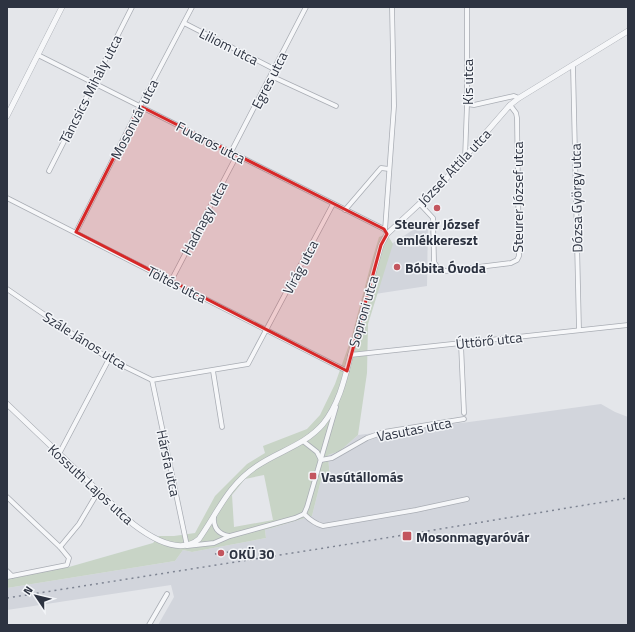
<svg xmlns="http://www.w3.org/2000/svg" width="635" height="632" viewBox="0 0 635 632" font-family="'Titillium Web',sans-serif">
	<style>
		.built { fill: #d2d5dc }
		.green { fill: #c8d4c6; fill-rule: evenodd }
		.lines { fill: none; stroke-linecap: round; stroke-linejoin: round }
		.minor-casing { stroke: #a9adb4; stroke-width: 5.5 }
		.tertiary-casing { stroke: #a9adb4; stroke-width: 6 }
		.minor { stroke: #f6f7f9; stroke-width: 4 }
		.tertiary { stroke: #f6f7f9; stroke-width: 5 }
		.rail { stroke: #7f8593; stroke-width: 1.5; stroke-dasharray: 2 4; stroke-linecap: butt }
		.marked { fill: #d62828; fill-opacity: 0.2; stroke: #d62828; stroke-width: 3; stroke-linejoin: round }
		.poi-dot { fill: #c3555e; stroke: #f3f5f8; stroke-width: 1.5 }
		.labels { text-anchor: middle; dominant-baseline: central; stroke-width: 3; stroke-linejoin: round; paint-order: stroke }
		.street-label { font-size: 14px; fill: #2d3341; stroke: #f3f5f8 }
		.poi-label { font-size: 14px; font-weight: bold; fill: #2d3341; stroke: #f3f5f8; text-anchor: start }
	</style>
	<rect width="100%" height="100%" fill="#e4e6ea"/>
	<g class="built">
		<polygon points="428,220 427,286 375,294 387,247"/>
		<polygon points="601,404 615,412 628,417 628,625 158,625 174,597 171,585 7,610 7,588 175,561 183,550 192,552 266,538 265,530 312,516 321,480 330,478 328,455 340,451 358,435 469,422"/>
	</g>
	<path class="green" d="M387,234L393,244L368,324L367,373L358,435L340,451L328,455L330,479L321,480L312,516L265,530L266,538L192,552L183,550L175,561L7,588V578L69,567L153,543L159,536H174L195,533L215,496L247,464L265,453L263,446L307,429L320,415L335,384L351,339L372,260L379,237ZM264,475L273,520L234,527L232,495L245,479Z"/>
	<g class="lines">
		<defs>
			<g id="minor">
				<polyline points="184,23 274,69"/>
				<polyline points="38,55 384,229"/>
				<polyline points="573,66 579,330"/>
				<polyline points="271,76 336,106"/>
				<polyline points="467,104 474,105 514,96 519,98"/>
				<polyline points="231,152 306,7"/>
				<polyline points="465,158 467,104 467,7"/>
				<polyline points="49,171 132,7"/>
				<polyline points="7,198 347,371"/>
				<polyline points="420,204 433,218 434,262 438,268 446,271 511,263 517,260 519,256 517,118 516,113 510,105"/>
				<polyline points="345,210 381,168 389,169"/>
				<polyline points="385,230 394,106 392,7"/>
				<polyline points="76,232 140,106 192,7"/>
				<polyline points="171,281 237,155"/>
				<polyline points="7,289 109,359 152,380 248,364 333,204"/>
				<polyline points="461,344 464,413"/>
				<polyline points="350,355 628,325"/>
				<polyline points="213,371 222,427"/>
				<polyline points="152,380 187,546 214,543 230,536 295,518 304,514"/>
				<polyline points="303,441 317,452 321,460"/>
				<polyline points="59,454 109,359"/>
				<polyline points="321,460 332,458 367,438 384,432 464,419"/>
				<polyline points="7,497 60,547 69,558 67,565 7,577"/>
				<path d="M304,514C310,520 315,524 323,526L416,510L467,499"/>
				<polyline points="304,514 307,507 336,407"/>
				<path d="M214,516C213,527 218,534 229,536"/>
				<polyline points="60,547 79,524 98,492"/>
				<polyline points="7,571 12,576"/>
				<polyline points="149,625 167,594"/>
			</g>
			<g id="tertiary">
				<polyline points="7,116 62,7"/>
				<path d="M7,404L133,524C150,537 179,556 199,539C218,512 228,485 257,466C279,451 305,445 323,424C342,400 346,371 354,342C363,310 372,277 381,245L387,234L444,181L510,105L519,98L628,31"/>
			</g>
		</defs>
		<use href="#minor" class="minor-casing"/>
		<use href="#tertiary" class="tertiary-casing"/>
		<use href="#minor" class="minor"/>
		<use href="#tertiary" class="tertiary"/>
		<g class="rail">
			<polyline points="215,554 228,552"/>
			<polyline points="7,598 337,546 628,498"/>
		</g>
	</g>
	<path class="marked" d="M140,106L384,229L387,234L381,245L347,371L76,232Z"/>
	<g class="poi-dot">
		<circle cx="437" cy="208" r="4"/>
		<circle cx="397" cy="267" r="4"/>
		<rect x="309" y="472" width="8" height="8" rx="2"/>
		<rect x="402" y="531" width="10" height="10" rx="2"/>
		<circle cx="221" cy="553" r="4"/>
	</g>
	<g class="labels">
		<g class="street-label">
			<text transform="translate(229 46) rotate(27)">Liliom utca</text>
			<text transform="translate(269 80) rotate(-63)">Egres utca</text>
			<text transform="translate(467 82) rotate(-90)">Kis utca</text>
			<text transform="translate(90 89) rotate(-63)">Táncsics Mihály utca</text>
			<text transform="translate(134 119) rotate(-63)">Mosonvár utca</text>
			<text transform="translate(211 142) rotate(27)">Fuvaros utca</text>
			<text transform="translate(454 167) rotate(-47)">József Attila utca</text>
			<text transform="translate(517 197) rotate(-90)">Steurer József utca</text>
			<text transform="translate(576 198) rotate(-91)">Dózsa György utca</text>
			<text transform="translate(204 218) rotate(-62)">Hadnagy utca</text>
			<text transform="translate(300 267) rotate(-62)">Virág utca</text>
			<text transform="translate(177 284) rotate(27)">Töltés utca</text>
			<text transform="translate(363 311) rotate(-74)">Soproni utca</text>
			<text transform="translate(85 340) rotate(32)">Szále János utca</text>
			<text transform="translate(489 340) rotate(-6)">Úttörő utca</text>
			<text transform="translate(414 429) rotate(-11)">Vasutas utca</text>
			<text transform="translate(169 463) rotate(78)">Hársfa utca</text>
			<text transform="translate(91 484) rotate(43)">Kossuth Lajos utca</text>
		</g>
		<g class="poi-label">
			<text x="437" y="223" text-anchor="middle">Steurer József<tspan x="437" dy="16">emlékkereszt</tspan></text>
			<text x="405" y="267">Bóbita Óvoda</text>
			<text x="321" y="476">Vasútállomás</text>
			<text x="416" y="536">Mosonmagyaróvár</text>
			<text x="229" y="553">OKÜ 30</text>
		</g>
	</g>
	<rect width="635" height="632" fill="none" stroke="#2d3341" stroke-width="16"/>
	<g transform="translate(36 596) rotate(305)" stroke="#f3f5f8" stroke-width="3" paint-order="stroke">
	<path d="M0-3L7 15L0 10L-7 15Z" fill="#2d3341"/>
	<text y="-6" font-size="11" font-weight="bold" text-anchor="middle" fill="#2d3341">N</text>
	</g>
</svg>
